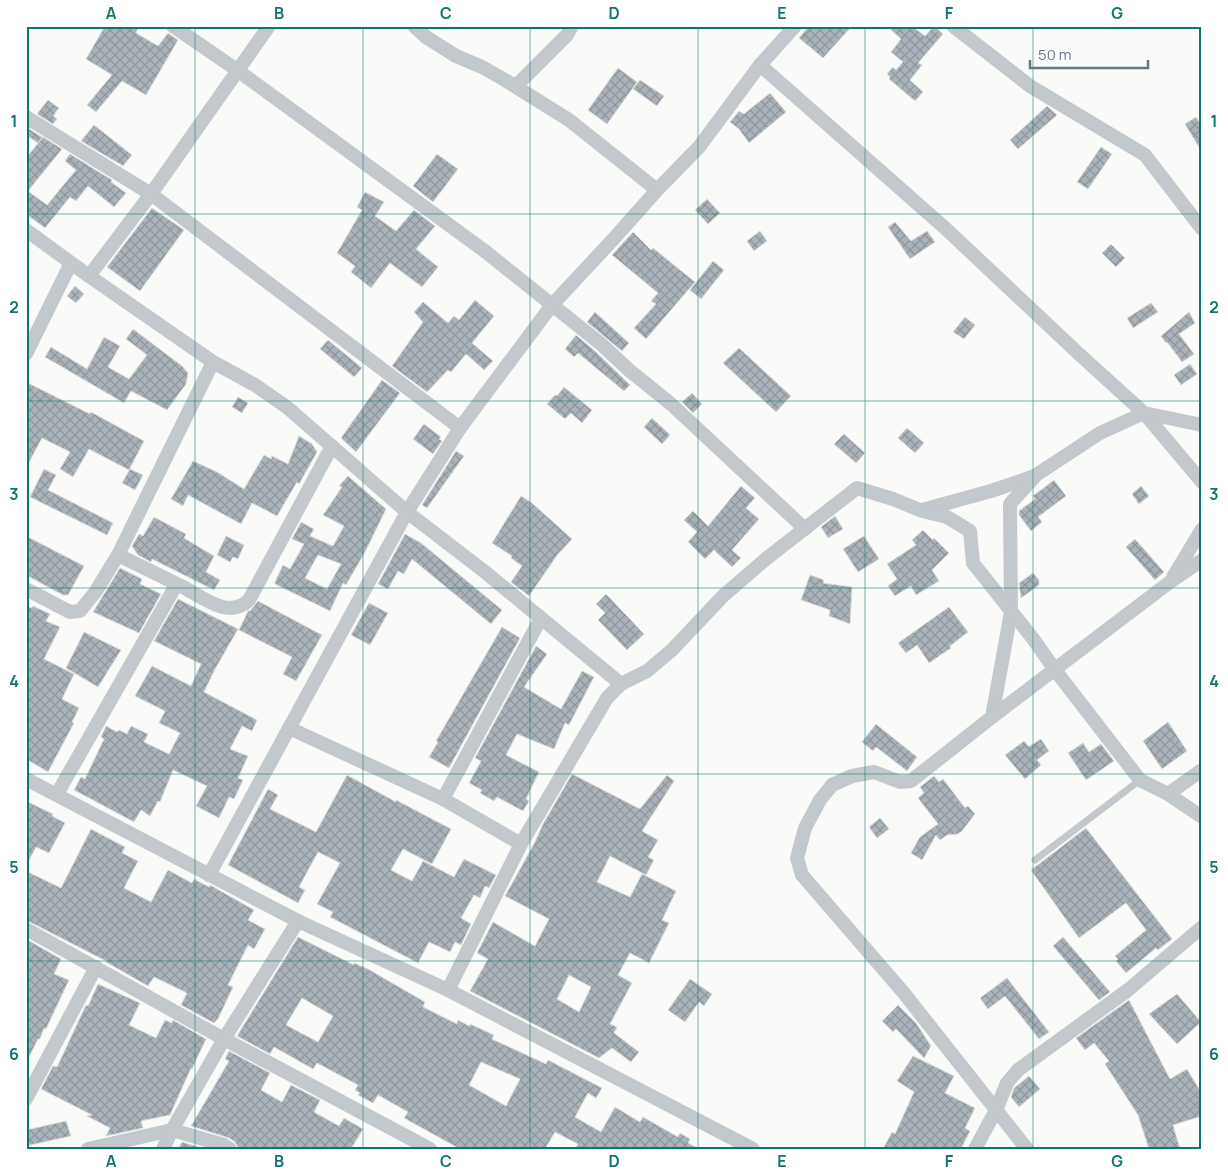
<svg xmlns="http://www.w3.org/2000/svg" width="1228" height="1175" viewBox="0 0 1228 1175" font-family="Manrope,sans-serif">
	<style>
		.building { fill: url(#building-cross-hatch); stroke: #dcdcda; fill-rule: evenodd }
		.lines { fill: none; stroke-linecap: round; stroke-linejoin: round }
		.service { stroke: #c3c8cc; stroke-width: 7 }
		.minor { stroke: #c3c8cc; stroke-width: 14 }
		.grid { fill: none; stroke: #0f766e; stroke-width: 1; stroke-opacity: 0.55 }
		.neatline { fill: none; stroke: #0f766e; stroke-width: 2 }
		.grid-label { font-size: 16px; text-anchor: middle; font-weight: bold; fill: #0f766e }
	</style>
	<defs>
		<pattern id="building-cross-hatch" width="8" height="8" patternUnits="userSpaceOnUse" patternTransform="scale(1.25)"><rect width="8" height="8" fill="#aab3b9"/><path d="M0 0l8 8M0 8l8-8" fill="none" stroke="#8e969c"/></pattern>
	</defs>
	<rect width="100%" height="100%" fill="#fafaf8"/>
	<g class="building">
		<polygon points="105,26 139,26 136,33 158,46 168,33 178,40 146,95 122,81 96,112 87,105 112,75 86,59"/>
		<polygon points="809,26 852,26 823,58 799,38"/>
		<polygon points="887,26 912,26 925,36 934,26 943,34 918,63 922,65 910,80 923,92 915,101 889,79 890,77 887,74 893,67 896,70 903,62 891,52 901,39"/>
		<polygon points="618,68 637,82 607,124 588,110"/>
		<polygon points="640,80 664,96 657,106 633,89"/>
		<polygon points="770,93 786,112 749,143 739,129 730,122 739,111 744,114"/>
		<polygon points="48,100 59,108 53,116 57,119 53,124 37,114"/>
		<polygon points="1047,106 1057,115 1018,149 1010,140"/>
		<polygon points="1196,117 1202,127 1202,152 1185,124"/>
		<polygon points="94,125 132,155 123,166 81,141"/>
		<polygon points="26,127 42,137 38,143 26,135"/>
		<polygon points="43,137 62,149 28,191 47,205 76,170 65,161 70,154 112,180 111,182 126,193 114,207 88,186 76,201 70,197 45,228 26,214 26,158"/>
		<polygon points="1101,147 1112,154 1088,189 1077,182"/>
		<polygon points="437,154 458,169 433,202 413,186"/>
		<polygon points="365,192 384,202 375,216 396,231 414,210 435,226 416,249 438,267 422,287 390,263 371,288 351,272 355,266 337,253 362,210 357,207"/>
		<polygon points="707,199 720,213 708,224 695,210"/>
		<polygon points="152,208 184,230 140,291 107,267"/>
		<polygon points="895,222 911,241 927,231 935,242 910,259 888,227"/>
		<polygon points="760,231 767,241 754,251 747,241"/>
		<polygon points="633,232 651,250 653,248 695,282 646,339 634,328 656,304 651,301 658,293 612,255"/>
		<polygon points="1111,244 1125,258 1116,267 1102,253"/>
		<polygon points="713,261 724,270 701,299 690,290"/>
		<polygon points="75,286 84,294 76,303 67,296"/>
		<polygon points="475,300 494,316 472,343 493,361 484,370 466,354 451,372 448,370 427,392 392,366 423,322 414,312 423,302 448,323 454,316 459,320"/>
		<polygon points="1151,303 1158,312 1133,328 1127,318"/>
		<polygon points="595,312 629,343 622,351 587,322"/>
		<polygon points="1189,312 1195,323 1179,334 1194,354 1182,362 1167,342 1166,343 1161,336"/>
		<polygon points="965,317 975,325 964,339 953,332"/>
		<polygon points="133,329 182,366 188,373 186,384 167,410 131,391 124,403 45,357 51,347 87,369 104,337 120,346 108,367 129,379 147,355 126,339"/>
		<polygon points="576,335 595,351 630,385 624,391 578,353 574,357 565,349"/>
		<polygon points="328,340 362,368 354,377 320,349"/>
		<polygon points="739,348 791,396 776,412 723,363"/>
		<polygon points="1190,364 1197,374 1181,385 1174,375"/>
		<polygon points="382,380 400,393 356,452 341,438"/>
		<polygon points="26,382 90,414 91,412 144,441 129,470 89,449 73,477 60,469 70,452 42,438 26,468"/>
		<polygon points="564,387 592,410 582,423 571,413 565,419 547,404 555,395 557,396"/>
		<polygon points="692,393 702,404 693,413 682,402"/>
		<polygon points="238,397 248,403 242,413 232,407"/>
		<polygon points="652,418 670,435 662,444 644,427"/>
		<polygon points="424,424 441,437 439,439 442,441 433,454 413,439"/>
		<polygon points="907,428 924,443 915,453 898,438"/>
		<polygon points="844,434 865,453 856,463 834,444"/>
		<polygon points="299,436 312,444 317,452 299,484 297,482 277,516 252,503 241,524 188,495 183,506 171,499 193,461 217,472 244,489 264,455 271,459 272,456 288,464"/>
		<polygon points="456,451 464,456 427,508 422,505"/>
		<polygon points="44,469 56,475 48,490 113,523 107,535 30,497"/>
		<polygon points="130,469 143,475 135,490 122,483"/>
		<path d="M348,476L386,509L365,552L346,585L343,583L330,611L275,584V582L283,565L290,569L304,544L292,539L301,522L314,529L310,536L333,546L344,526L323,515L342,487L339,486ZM318,555L341,564L327,589L305,578Z"/>
		<polygon points="1054,480 1066,496 1038,517 1042,522 1031,531 1019,515 1019,511 1035,499 1033,496"/>
		<polygon points="741,486 755,498 746,508 759,519 732,550 741,558 732,567 714,550 705,559 688,542 697,532 684,520 693,511 708,526"/>
		<polygon points="1141,486 1149,496 1139,504 1132,494"/>
		<polygon points="521,496 532,503 572,539 558,554 529,596 511,582 522,566 511,558 512,556 492,543"/>
		<polygon points="835,516 843,529 828,538 821,527"/>
		<polygon points="154,517 186,534 184,538 214,556 206,572 220,580 214,590 152,559 151,562 138,555 132,546 139,534 143,536"/>
		<polygon points="923,530 933,540 934,538 949,553 932,570 939,581 916,595 911,586 895,596 888,586 897,579 887,564 916,545 912,540"/>
		<polygon points="405,534 421,543 502,610 491,624 412,559 404,574 398,571 388,589 378,584"/>
		<polygon points="26,536 84,566 68,595 63,595 26,575"/>
		<polygon points="226,536 244,545 238,559 233,557 230,562 217,555"/>
		<polygon points="864,536 879,559 858,572 843,549"/>
		<polygon points="1135,539 1164,572 1155,580 1126,547"/>
		<polygon points="120,568 142,579 140,584 161,594 139,633 93,612"/>
		<polygon points="1033,573 1039,580 1039,585 1021,598 1019,583"/>
		<polygon points="810,575 824,580 823,583 852,587 850,624 829,616 830,610 801,600"/>
		<polygon points="606,594 644,634 627,650 598,620 605,613 596,604"/>
		<polygon points="178,599 238,629 214,671 204,692 257,720 252,731 242,726 230,749 248,756 238,778 243,780 234,799 229,797 219,818 196,806 207,786 173,770 160,802 158,801 150,816 141,810 134,822 74,790 81,777 85,779 104,739 101,737 106,726 117,732 119,730 127,734 131,726 148,734 144,742 169,754 180,733 159,723 165,711 135,696 152,666 191,686 201,664 154,641"/>
		<polygon points="258,601 322,635 296,681 283,674 292,657 239,630 248,611 250,611"/>
		<polygon points="369,603 388,613 370,645 351,635"/>
		<polygon points="26,606 32,608 33,606 50,614 46,621 60,627 44,659 74,674 62,699 79,708 72,722 74,723 48,772 26,759"/>
		<polygon points="949,607 968,632 950,646 951,648 929,663 917,645 906,653 898,643"/>
		<polygon points="502,627 520,638 449,768 429,757 438,742 436,741"/>
		<polygon points="84,632 121,650 98,687 66,668"/>
		<polygon points="536,646 547,654 524,687 561,709 582,671 594,677 569,725 565,723 554,749 517,734 506,755 539,772 526,799 529,801 523,811 497,797 494,801 480,793 482,790 469,783 481,761 475,758"/>
		<polygon points="1168,722 1187,751 1162,769 1143,741"/>
		<polygon points="876,724 917,757 907,771 876,747 873,751 862,742"/>
		<polygon points="1041,739 1049,751 1037,760 1041,765 1025,779 1005,755 1024,741 1028,746 1030,746"/>
		<polygon points="1083,743 1089,752 1101,744 1114,761 1086,780 1068,753"/>
		<path d="M572,774L640,809L667,775L674,781L642,831L658,840L648,857L654,860L646,875L610,856L597,882L630,897L642,874L676,891L662,920L669,923L649,963L630,953L618,975L632,983L610,1024L617,1027L614,1033L639,1052L631,1062L612,1048L599,1058L470,991L488,959L477,953L493,922L535,946L549,919L505,896L534,844L543,824ZM569,975L591,987L579,1012L557,999Z"/>
		<polygon points="347,775 396,802 396,800 451,829 432,864 403,849 391,870 412,881 423,861 454,877 464,859 496,875 489,888 485,886 480,898 474,895 461,918 471,924 461,945 455,942 450,952 429,942 418,963 330,917 333,912 317,904 340,863 318,852 299,887 305,890 298,903 228,865 268,789 278,795 270,809 316,832"/>
		<polygon points="934,776 939,782 943,779 965,808 968,806 975,814 962,831 958,834 947,835 940,840 936,835 922,860 911,853 920,837 938,824 918,798 924,793 920,787"/>
		<polygon points="26,801 53,814 52,816 65,823 49,853 36,847 26,866"/>
		<polygon points="880,818 889,829 877,838 869,827"/>
		<polygon points="1086,828 1172,939 1158,950 1156,948 1126,973 1116,961 1118,959 1115,956 1146,930 1126,903 1079,938 1031,870"/>
		<polygon points="91,829 125,847 122,853 138,861 124,888 151,902 168,870 192,883 194,879 209,887 210,885 254,910 248,920 265,929 254,949 248,945 228,985 233,987 218,1019 214,1023 181,1005 187,993 154,977 148,986 106,962 106,961 26,920 26,871 61,888"/>
		<path d="M298,937L354,965V963L368,969L425,1002L423,1007L457,1024L458,1020L469,1026L470,1024L494,1035L492,1039L546,1064L548,1060L602,1088L596,1098L588,1093L575,1117L601,1132L615,1107L640,1122L643,1117L678,1137L680,1133L690,1139L688,1143L699,1149H575L578,1144L555,1132L545,1149H460L404,1118L408,1112L378,1095L373,1103L358,1095L360,1093L355,1090L358,1085L317,1063L313,1069L274,1047L270,1054L237,1036ZM302,998L333,1016L318,1042L286,1025ZM481,1062L520,1079L506,1106L469,1085Z"/>
		<polygon points="1063,937 1110,992 1099,1000 1053,946"/>
		<polygon points="26,939 61,959 54,974 69,980 46,1029 44,1028 40,1039 38,1039 26,1063"/>
		<polygon points="1007,978 1049,1032 1039,1039 1005,996 988,1009 980,998"/>
		<polygon points="690,979 712,994 704,1006 699,1002 685,1022 668,1010"/>
		<polygon points="98,984 140,1003 129,1025 156,1038 165,1020 172,1023 173,1020 206,1039 192,1069 191,1068 170,1115 141,1121 143,1128 106,1136 110,1128 87,1116 92,1115 41,1089 53,1066 57,1067 86,1005 88,1006"/>
		<polygon points="1177,994 1201,1022 1177,1044 1149,1014"/>
		<polygon points="1129,1000 1170,1079 1187,1069 1202,1094 1202,1116 1173,1125 1180,1149 1149,1149 1138,1115 1105,1064 1109,1061 1094,1043 1085,1050 1076,1038"/>
		<polygon points="898,1005 916,1023 931,1046 924,1058 896,1029 893,1032 882,1021"/>
		<polygon points="229,1051 270,1073 261,1090 282,1102 291,1085 320,1100 314,1112 339,1126 344,1118 363,1129 351,1149 239,1149 235,1142 229,1138 191,1126 229,1061 225,1059"/>
		<polygon points="913,1056 954,1076 945,1093 975,1108 965,1128 970,1131 961,1149 883,1149 892,1132 895,1134 914,1092 897,1081"/>
		<polygon points="1029,1076 1040,1089 1019,1107 1011,1097 1014,1088"/>
		<polygon points="66,1121 71,1136 26,1146 26,1130"/>
		<polygon points="182,1142 205,1149 178,1149"/>
	</g>
	<g class="lines">
		<polyline class="service" points="1035,860 1140,780"/>
		<g class="minor">
			<polyline points="173,26 237,70 486,252 601,344 629,370 671,404 805,529"/>
			<polyline points="414,26 426,37 456,56 482,67 505,80 569,120 657,190"/>
			<polyline points="953,26 1030,86 1145,155 1202,229"/>
			<polyline points="760,65 945,228 1079,354 1144,413 1202,482"/>
			<polyline points="516,86 567,35 572,26"/>
			<polyline points="26,117 151,194 460,428"/>
			<polyline points="26,230 89,276 213,362 255,385 288,408 407,512 485,572 621,684"/>
			<polyline points="89,276 151,194 269,26"/>
			<polyline points="26,354 71,263"/>
			<polyline points="922,510 991,491 1035,476"/>
			<polyline points="118,555 179,585"/>
			<polyline points="1173,577 1202,529"/>
			<polyline points="26,589 70,612 80,611 96,591 118,555 213,362"/>
			<polyline points="992,717 1011,612 1010,504 1036,475 1100,433 1144,413 1202,425"/>
			<polyline points="289,728 443,799 521,844"/>
			<polyline points="26,779 298,921 448,990 753,1149"/>
			<path d="M57,794L175,587L179,585L183,587C202,597 229,620 249,600L332,446"/>
			<polyline points="1168,794 1202,817"/>
			<polyline points="443,799 541,618"/>
			<polyline points="209,875 407,512 460,428 552,305 618,234 657,190 699,147 760,65 795,26"/>
			<polyline points="26,929 224,1039 430,1149"/>
			<polyline points="448,990 521,844 607,698 621,684 647,671 672,650 723,596 767,558 857,488 893,499 922,511 947,517 970,531 973,563 1034,640 1055,670 1140,780 1168,794 1202,770"/>
			<polyline points="26,1099 96,967"/>
			<polyline points="88,1149 172,1130 224,1145 230,1149"/>
			<polyline points="163,1149 172,1130 224,1039 298,921"/>
			<polyline points="975,1149 996,1110 1007,1083 1018,1070 1128,990 1202,927"/>
			<polyline points="1027,1149 903,992 802,875 797,858 805,828 820,800 832,785 852,776 874,772 900,782 911,781 992,717 1170,582 1202,560"/>
		</g>
	</g>
	<path class="grid" d="M195,26V1149M363,26V1149M530,26V1149M698,26V1149M865,26V1149M1033,26V1149M26,214H1202M26,401H1202M26,588H1202M26,774H1202M26,961H1202"/>
	<rect width="1228" height="1175" fill="none" stroke="#ffffff" stroke-width="55"/>
	<path d="M1030 60v8h118v-8" fill="none" stroke="#657683" stroke-width="2.5"/>
	<text x="1038" y="60" font-size="15" fill="#657683" stroke="#ffffff" stroke-width="4" paint-order="stroke">50 m</text>
	<rect x="28" y="28" width="1172" height="1120" class="neatline"/>
	<g class="grid-label">
		<text x="111" y="19">A</text>
		<text x="279" y="19">B</text>
		<text x="446" y="19">C</text>
		<text x="614" y="19">D</text>
		<text x="782" y="19">E</text>
		<text x="949" y="19">F</text>
		<text x="1117" y="19">G</text>
		<text x="14" y="127">1</text>
		<text x="1214" y="127">1</text>
		<text x="14" y="313">2</text>
		<text x="1214" y="313">2</text>
		<text x="14" y="500">3</text>
		<text x="1214" y="500">3</text>
		<text x="14" y="687">4</text>
		<text x="1214" y="687">4</text>
		<text x="14" y="873">5</text>
		<text x="1214" y="873">5</text>
		<text x="14" y="1060">6</text>
		<text x="1214" y="1060">6</text>
		<text x="111" y="1167">A</text>
		<text x="279" y="1167">B</text>
		<text x="446" y="1167">C</text>
		<text x="614" y="1167">D</text>
		<text x="782" y="1167">E</text>
		<text x="949" y="1167">F</text>
		<text x="1117" y="1167">G</text>
	</g>
</svg>
